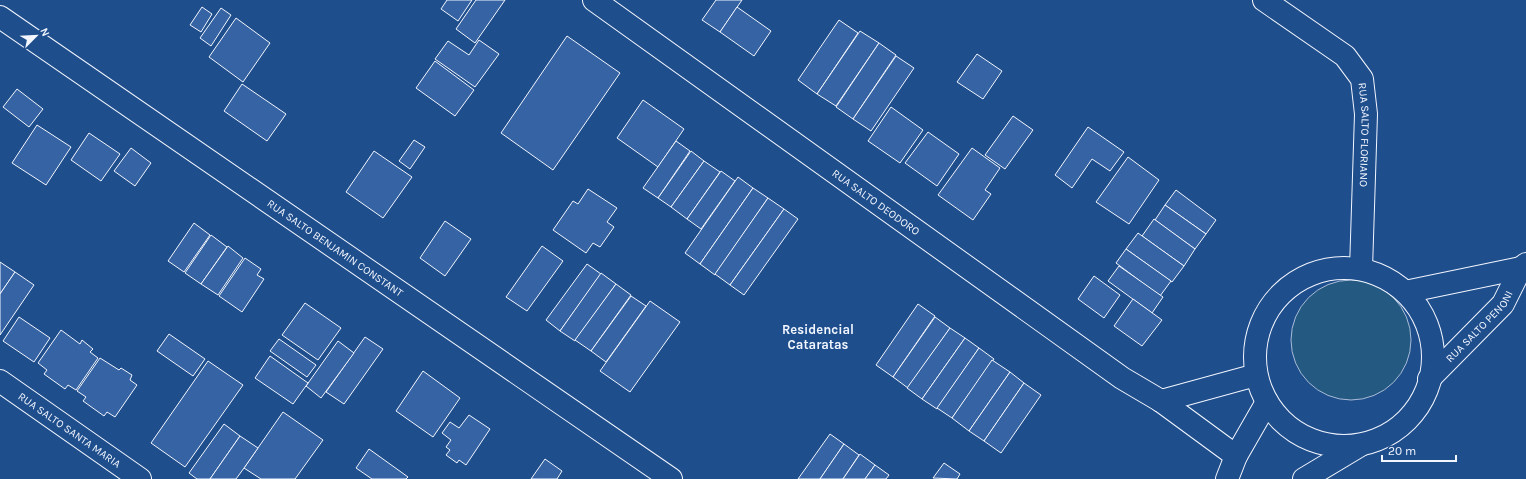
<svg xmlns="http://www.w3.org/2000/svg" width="1526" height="479" viewBox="0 0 1526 479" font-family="Karla,sans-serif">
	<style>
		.green { fill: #245a82; stroke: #a8bbd7 }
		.building { fill: #3563a3; stroke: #f2f6ff }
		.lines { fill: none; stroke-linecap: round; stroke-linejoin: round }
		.minor-casing { stroke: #f2f6ff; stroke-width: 24 }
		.minor { stroke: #1f4e8c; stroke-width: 22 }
		.labels { text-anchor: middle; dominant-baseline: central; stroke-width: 3; stroke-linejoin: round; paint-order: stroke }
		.street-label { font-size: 11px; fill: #f2f6ff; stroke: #1f4e8c }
		.quarter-label { font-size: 13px; font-weight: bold; fill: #f2f6ff; stroke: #1f4e8c }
	</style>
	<rect width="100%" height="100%" fill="#1f4e8c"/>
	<circle class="green" cx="1351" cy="340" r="60"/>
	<g class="building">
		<polygon points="447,0 472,0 458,21 441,9"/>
		<polygon points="476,0 505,0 475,43 456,29"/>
		<polygon points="716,0 742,0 720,32 702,20"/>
		<polygon points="202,7 212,14 201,32 190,25"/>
		<polygon points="737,7 771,31 754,56 720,32"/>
		<polygon points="221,8 231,15 211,46 200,38"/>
		<polygon points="236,18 270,43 243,82 209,57"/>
		<polygon points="839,20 858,33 817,94 798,80"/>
		<polygon points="860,31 879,43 836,106 817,94"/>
		<polygon points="567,36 620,73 553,170 501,133"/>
		<polygon points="479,40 499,54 475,87 435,59 448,41 469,55"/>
		<polygon points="879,43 896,55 853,119 836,107"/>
		<polygon points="977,54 1002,71 983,99 957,82"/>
		<polygon points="896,56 914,68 871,131 853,119"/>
		<polygon points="435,61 474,90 455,116 416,88"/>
		<polygon points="242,84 286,114 267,141 224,111"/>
		<polygon points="17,89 43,109 29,127 3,107"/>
		<polygon points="643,100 684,129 658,167 617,138"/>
		<polygon points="891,107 923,130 900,163 868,141"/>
		<polygon points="1013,116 1033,130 1005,169 985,155"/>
		<polygon points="37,125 71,147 46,185 12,163"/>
		<polygon points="1088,127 1124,152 1110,171 1092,159 1072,188 1055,175"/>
		<polygon points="928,132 959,154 937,186 905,163"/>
		<polygon points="89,133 120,154 101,181 71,160"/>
		<polygon points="414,140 425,147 410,169 399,161"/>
		<polygon points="676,141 690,151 658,198 643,188"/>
		<polygon points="131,148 151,163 135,186 114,171"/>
		<polygon points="972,148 1000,168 985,190 991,194 973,220 938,195"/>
		<polygon points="374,151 412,177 383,218 346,192"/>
		<polygon points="691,151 704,161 671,207 658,198"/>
		<polygon points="1128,157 1159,180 1129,224 1096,202"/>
		<polygon points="704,161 720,172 687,219 671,207"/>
		<polygon points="721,171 735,181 701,229 687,219"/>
		<polygon points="738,177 753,188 700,264 685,253"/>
		<polygon points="753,188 768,198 715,275 700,264"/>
		<polygon points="588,189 617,208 607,222 614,227 600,247 593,243 586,253 553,230 573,201 578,204"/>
		<polygon points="1176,190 1216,220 1206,234 1165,205"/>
		<polygon points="768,198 784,209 730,285 715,274"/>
		<polygon points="1165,205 1206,234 1195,249 1155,220"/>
		<polygon points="784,209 798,219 744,295 730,285"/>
		<polygon points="1154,219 1195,249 1184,266 1142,236"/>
		<polygon points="445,221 471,239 445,276 420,258"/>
		<polygon points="194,223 210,235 184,272 168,261"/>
		<polygon points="1138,233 1184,266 1172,282 1126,249"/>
		<polygon points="211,235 227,247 201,284 185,273"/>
		<polygon points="228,246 243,258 218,295 201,284"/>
		<polygon points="542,246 563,261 527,311 506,297"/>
		<polygon points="1126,249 1171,281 1160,296 1116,263"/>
		<polygon points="245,258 261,269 257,275 264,279 242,312 219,296"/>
		<polygon points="0,262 15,272 0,294"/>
		<polygon points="587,264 601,274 560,331 546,320"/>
		<polygon points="1119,266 1163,297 1152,313 1108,281"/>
		<polygon points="15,272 34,285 0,335 0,294"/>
		<polygon points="601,273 616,284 575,341 560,331"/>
		<polygon points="1094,276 1120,295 1104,318 1078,299"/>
		<polygon points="616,284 631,295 591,351 575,340"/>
		<polygon points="631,296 646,306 606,362 591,351"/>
		<polygon points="1133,299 1162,320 1142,346 1114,326"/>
		<polygon points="650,301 680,322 630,392 600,371"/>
		<polygon points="305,303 341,328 318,360 282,335"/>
		<polygon points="918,304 935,316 893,377 876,365"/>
		<polygon points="19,317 50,338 34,362 3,341"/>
		<polygon points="935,317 950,328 908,388 893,377"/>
		<polygon points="950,328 965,338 922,399 907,388"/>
		<polygon points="61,330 80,344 82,340 93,349 90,352 98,358 76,390 68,385 65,389 44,374 47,370 38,363"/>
		<polygon points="169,334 205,359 193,376 157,351"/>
		<polygon points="365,337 383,349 344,404 326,392"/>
		<polygon points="965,338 979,348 937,409 922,399"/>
		<polygon points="279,339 316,365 307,377 270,351"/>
		<polygon points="338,341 354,353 321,398 306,386"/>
		<polygon points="979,348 994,359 952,418 937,408"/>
		<polygon points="270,356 308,383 293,404 255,378"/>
		<polygon points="100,358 119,370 121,368 132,375 130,380 137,385 115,417 107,412 104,416 83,401 86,397 77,391"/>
		<polygon points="992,360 1010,372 969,431 952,418"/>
		<polygon points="208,361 243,385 185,467 151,443"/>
		<polygon points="423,371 460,398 433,437 396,411"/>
		<polygon points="1010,372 1024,383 984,441 969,431"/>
		<polygon points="1024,383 1041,395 1001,453 984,441"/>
		<polygon points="283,412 323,440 295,479 261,479 244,468"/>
		<polygon points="469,415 490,429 466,465 459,460 457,463 446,455 450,450 446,447 451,440 442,433 450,422 459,428"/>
		<polygon points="224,424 240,436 210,479 197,479 189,473"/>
		<polygon points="830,434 844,444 820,479 798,479"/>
		<polygon points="240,436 258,448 244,468 236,479 210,479"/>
		<polygon points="844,444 859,455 843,479 820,479"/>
		<polygon points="369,449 408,477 406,479 372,479 356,468"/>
		<polygon points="860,454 875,465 865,479 843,479"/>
		<polygon points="545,459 562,471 557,479 531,479"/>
		<polygon points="944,463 960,474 957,479 933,478"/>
		<polygon points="875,465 889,475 886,479 865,479"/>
	</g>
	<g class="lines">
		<defs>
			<g id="minor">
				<path id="s1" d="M594,0L1122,378L1161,401L1236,456"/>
				<path id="s2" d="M1264,0L1345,56L1362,79L1366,114L1361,269"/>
				<path id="s3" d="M0,17L671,479"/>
				<circle cx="1344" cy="357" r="89"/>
				<polyline points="1405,292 1521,268"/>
				<path id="s4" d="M1429,379L1503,304L1521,268L1526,264"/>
				<path id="s5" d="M0,381L140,479"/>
				<polyline points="1161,401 1256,375"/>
				<polyline points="1227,479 1236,456 1267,402"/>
				<polyline points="1304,479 1359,446"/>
			</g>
		</defs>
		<use href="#minor" class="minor-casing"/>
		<use href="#minor" class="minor"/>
	</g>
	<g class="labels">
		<g class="street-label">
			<text stroke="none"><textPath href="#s2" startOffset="183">RUA SALTO FLORIANO</textPath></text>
			<text stroke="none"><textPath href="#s1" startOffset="347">RUA SALTO DEODORO</textPath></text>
			<text stroke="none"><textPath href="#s3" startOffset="407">RUA SALTO BENJAMIN CONSTANT</textPath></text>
			<text stroke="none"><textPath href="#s4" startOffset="73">RUA SALTO PENONI</textPath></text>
			<text stroke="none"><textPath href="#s5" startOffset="85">RUA SALTO SANTA MARIA</textPath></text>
		</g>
		<g class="quarter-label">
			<text x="818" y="329">Residencial<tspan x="818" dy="15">Cataratas</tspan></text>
		</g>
	</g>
	<g transform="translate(36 36) rotate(66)" stroke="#1f4e8c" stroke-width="3" paint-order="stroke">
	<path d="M0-3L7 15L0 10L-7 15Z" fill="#f2f6ff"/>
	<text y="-6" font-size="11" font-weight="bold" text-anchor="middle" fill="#f2f6ff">N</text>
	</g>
	<path d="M1382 455v6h74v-6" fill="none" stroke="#f2f6ff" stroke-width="2"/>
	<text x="1388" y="455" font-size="12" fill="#f2f6ff" stroke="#1f4e8c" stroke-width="3" paint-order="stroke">20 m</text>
</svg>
